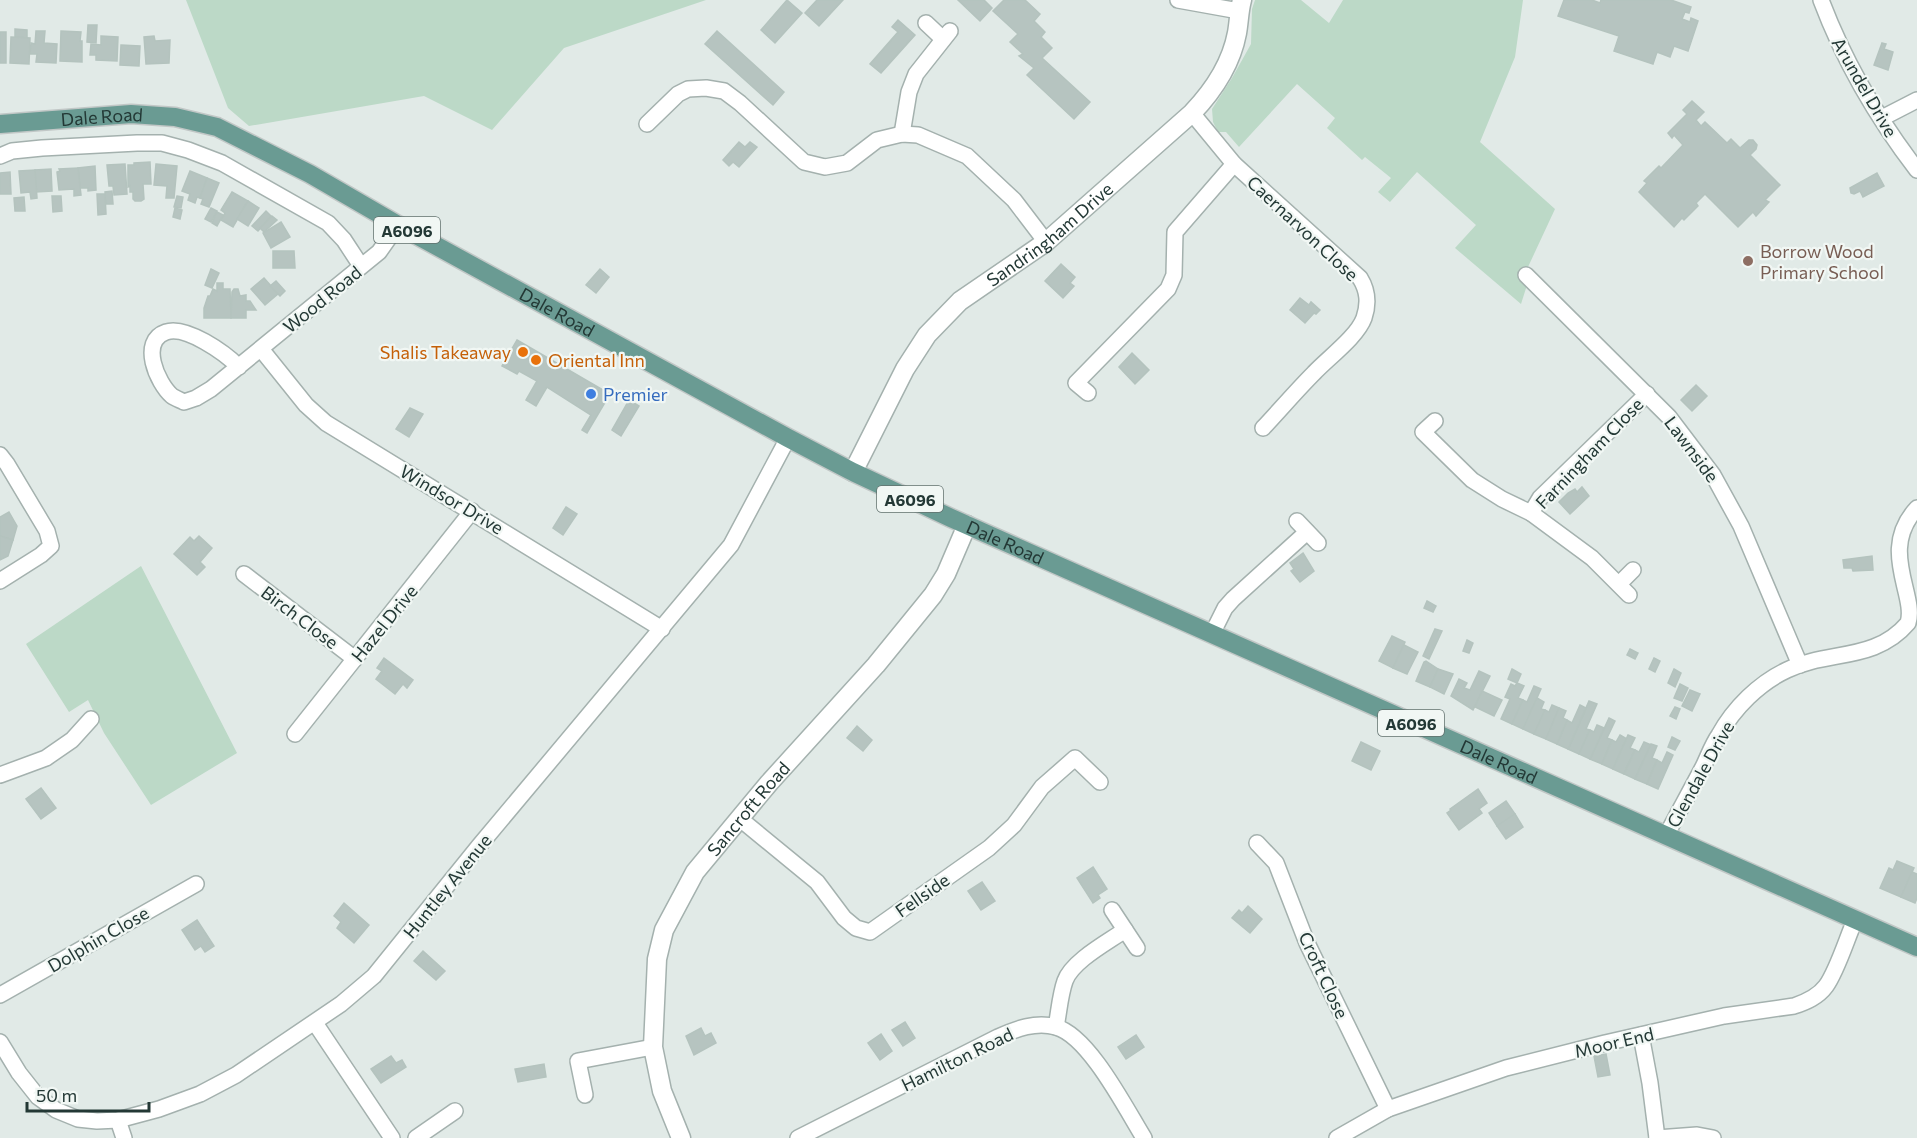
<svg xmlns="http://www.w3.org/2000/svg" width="1917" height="1138" viewBox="0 0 1917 1138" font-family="Commissioner,sans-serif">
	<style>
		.green { fill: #bcd9c7 }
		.building { fill: #b6c4c0; stroke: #b4c3be; stroke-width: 1.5 }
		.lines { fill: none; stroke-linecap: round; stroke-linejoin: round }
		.minor-casing { stroke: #a4b1ae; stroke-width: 18 }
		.tertiary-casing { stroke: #a4b1ae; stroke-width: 21 }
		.primary-casing { stroke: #c1c7c6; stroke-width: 21 }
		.minor { stroke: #fff; stroke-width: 15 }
		.tertiary { stroke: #fff; stroke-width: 18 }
		.primary { stroke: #6a9b93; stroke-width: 18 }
		.education-dot { fill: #8d6e63; stroke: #f1f7f4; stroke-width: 2 }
		.food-dot { fill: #e8710a; stroke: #f1f7f4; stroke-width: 2 }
		.shop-dot { fill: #3f7fe0; stroke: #f1f7f4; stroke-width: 2 }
		.labels { text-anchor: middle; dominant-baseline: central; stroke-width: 4.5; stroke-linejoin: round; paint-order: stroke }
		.shield { fill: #f1f7f4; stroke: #61716e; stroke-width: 1.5 }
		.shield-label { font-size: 16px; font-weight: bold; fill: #233835 }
		.street-label { font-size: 18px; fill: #233835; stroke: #f1f7f4 }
		.education-label { font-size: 18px; fill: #785e54; stroke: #f1f7f4; text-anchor: start }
		.food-label { font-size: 18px; fill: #c56008; stroke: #f1f7f4; text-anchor: end }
		.shop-label { font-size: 18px; fill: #366cbe; stroke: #f1f7f4; text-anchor: start }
	</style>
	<rect width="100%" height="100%" fill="#e1eae7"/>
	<g class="green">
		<polygon points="186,0 706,0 564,48 492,130 424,96 249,126 228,108"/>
		<polygon points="1255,0 1301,0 1329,23 1343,0 1523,0 1515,57 1480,142 1555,209 1528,267 1520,275 1527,285 1521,304 1455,248 1476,225 1417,172 1390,202 1378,192 1391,178 1365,157 1362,160 1327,128 1335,118 1297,84 1239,147 1226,132 1218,132 1213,122 1212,109 1232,78 1251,44 1252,9"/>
		<polygon points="141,566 237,753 151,805 104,733 88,700 69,712 26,644"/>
	</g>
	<g class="building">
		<polygon points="787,0 802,13 775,43 761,30"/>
		<polygon points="817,0 843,0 819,26 805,13"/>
		<polygon points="958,0 984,0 992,8 980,21"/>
		<polygon points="1004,0 1025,0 1040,14 1034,21 1045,32 1041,37 1052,48 1042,58 1090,102 1074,119 1027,75 1034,68 1019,56 1023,54 1010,42 1018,34 993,11"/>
		<polygon points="1564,0 1592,0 1600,3 1601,0 1671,0 1691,7 1689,13 1685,12 1682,19 1690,22 1691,18 1698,21 1688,51 1674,46 1670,57 1657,52 1653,64 1614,51 1619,36 1558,16"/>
		<polygon points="898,20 915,35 881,73 870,64 898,32 892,27"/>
		<polygon points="88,25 97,25 96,43 87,42"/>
		<polygon points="15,29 27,30 27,38 15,37"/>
		<polygon points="36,31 45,31 44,43 57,44 56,63 36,62 37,54 30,54 31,43 35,44"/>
		<polygon points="61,31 81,32 80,41 82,41 82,62 60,61"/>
		<polygon points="717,31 784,92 773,105 705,44"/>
		<rect x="0" y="32" width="6" height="31"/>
		<polygon points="101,36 118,37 117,61 96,60 96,55 90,55 91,44 101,45"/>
		<polygon points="154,36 155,41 170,40 169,63 146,64 144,37"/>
		<polygon points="11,37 30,38 29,64 10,63"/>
		<polygon points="1882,43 1886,44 1884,49 1893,52 1888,70 1874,65"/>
		<polygon points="121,45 140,46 139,66 120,65"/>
		<polygon points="1692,101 1704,112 1696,120 1701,126 1705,122 1727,143 1731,139 1740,148 1749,140 1753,140 1757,145 1756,149 1750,155 1780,185 1765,200 1769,202 1756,216 1753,212 1738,227 1705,194 1696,203 1698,206 1684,220 1682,218 1674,227 1639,192 1647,183 1644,181 1659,166 1661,168 1683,145 1674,135 1672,138 1668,133 1687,114 1683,110"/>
		<polygon points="739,142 745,147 750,142 757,147 739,167 733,162 729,166 723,160"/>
		<polygon points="150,162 151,184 143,184 144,199 141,201 135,201 133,199 133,192 130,192 130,186 128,187 128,165 134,165 134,163"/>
		<polygon points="125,164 127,194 114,195 113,186 109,186 107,165"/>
		<polygon points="156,164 177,166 174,198 166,198 167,186 154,185"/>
		<polygon points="95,166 96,190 88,191 88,188 80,188 78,168"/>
		<polygon points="78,168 81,195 74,196 74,189 59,190 57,172 60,171 59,169"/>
		<polygon points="51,169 52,191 36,192 35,170"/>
		<polygon points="35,170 37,198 31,199 30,192 21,193 19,171"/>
		<polygon points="190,171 207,178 200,198 197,197 195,203 188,200 190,194 182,191"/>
		<polygon points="10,172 11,194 0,194 0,173"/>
		<polygon points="1877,173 1884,186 1863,197 1860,191 1854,194 1851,193 1850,188"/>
		<polygon points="207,178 219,183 209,207 201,204 203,199 200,198"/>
		<polygon points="112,191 113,204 106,204 105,192"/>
		<polygon points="232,192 248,201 233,227 221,220 225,213 221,210"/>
		<polygon points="97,194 105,194 106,214 98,215"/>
		<polygon points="52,196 61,196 62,211 53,212"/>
		<polygon points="177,196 183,197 181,208 174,207"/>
		<polygon points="24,197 25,211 15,211 14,198"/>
		<polygon points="248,201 259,208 248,226 237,219"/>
		<polygon points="175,208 182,210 180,219 173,217"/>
		<polygon points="211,208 217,211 211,222 205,219"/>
		<polygon points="266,211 271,216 258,231 252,226"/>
		<polygon points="217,212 223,215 217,226 212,223"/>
		<polygon points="272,216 277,220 264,232 260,228"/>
		<polygon points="281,222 290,237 271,248 263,233"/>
		<polygon points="273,251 294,251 295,268 273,268"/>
		<polygon points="1061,264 1075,277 1070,283 1074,286 1063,298 1045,281"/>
		<polygon points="211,269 219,273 212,288 205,285"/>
		<polygon points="600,269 609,277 596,293 586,285"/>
		<polygon points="264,278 278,294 265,305 251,289"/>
		<polygon points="276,281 285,291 280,296 270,286"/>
		<polygon points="217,283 223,283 223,289 230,289 231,318 204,318 204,308 208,296 210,296 213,289 217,291"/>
		<polygon points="234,289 238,289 240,296 246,295 246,301 250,301 256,310 246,310 246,318 231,318 232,292"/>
		<polygon points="1300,298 1309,305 1311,302 1320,310 1316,314 1314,313 1305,323 1290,310"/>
		<polygon points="517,340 610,394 587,433 582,430 591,415 547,387 536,406 526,400 537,381 519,371 517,374 502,366"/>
		<polygon points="1132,353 1149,370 1135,384 1119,367"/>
		<polygon points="1696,385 1707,396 1692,411 1681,400"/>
		<polygon points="629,400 639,406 621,436 612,430"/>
		<polygon points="410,408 423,414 409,437 396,429"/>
		<polygon points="1582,487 1589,496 1570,514 1559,502 1568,493 1575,489 1577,492"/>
		<polygon points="566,507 577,514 563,535 553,528"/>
		<polygon points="9,512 17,526 13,540 0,536 0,517"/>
		<polygon points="0,536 13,540 8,556 0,560"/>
		<polygon points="199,536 212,548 200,562 205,567 197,575 174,554 190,537 194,541"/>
		<polygon points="1303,553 1314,571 1300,582 1291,571 1294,569 1290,563"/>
		<polygon points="1872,556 1873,570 1853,571 1852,568 1844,568 1843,560"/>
		<polygon points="1427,601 1436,606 1433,612 1424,608"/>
		<polygon points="1435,629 1442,631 1429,659 1423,656"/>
		<polygon points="1392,636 1405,642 1393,668 1379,661"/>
		<polygon points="1467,640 1473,643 1469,653 1463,651"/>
		<polygon points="1404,645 1418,652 1407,674 1393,668"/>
		<polygon points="1630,649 1638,653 1635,659 1627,655"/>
		<polygon points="384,658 413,680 407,688 403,684 395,694 376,679 382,671 377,668"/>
		<polygon points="1654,658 1660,661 1655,672 1649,669"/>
		<polygon points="1426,661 1438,669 1430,687 1416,681 1424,662"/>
		<polygon points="1438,669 1453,674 1444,694 1430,687"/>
		<polygon points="1512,669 1521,674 1517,683 1508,679"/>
		<polygon points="1674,669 1681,673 1675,687 1668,683"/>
		<polygon points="1479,671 1490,676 1473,710 1451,696 1459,679 1467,683 1464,688 1470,690"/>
		<polygon points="1517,683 1524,686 1518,698 1523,700 1512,724 1501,719 1510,699 1505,697 1511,684 1515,686"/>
		<polygon points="1680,684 1688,688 1682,701 1674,698"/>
		<polygon points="1534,686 1541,689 1523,729 1512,724 1523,700 1527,702"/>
		<polygon points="1690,690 1700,694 1692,711 1682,706"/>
		<polygon points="1482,691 1502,700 1494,716 1475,707"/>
		<polygon points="1537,698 1544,702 1541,709 1545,710 1534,734 1523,729"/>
		<polygon points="1589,701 1597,704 1586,729 1590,730 1579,754 1568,749"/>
		<polygon points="1552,705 1559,708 1546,739 1534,734 1545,710 1549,712"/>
		<polygon points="1580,705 1586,708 1568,749 1557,744 1567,720 1572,723"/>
		<polygon points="1675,707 1680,709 1676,719 1670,716"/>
		<polygon points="1559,708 1566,711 1563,718 1567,720 1557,744 1546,739"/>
		<polygon points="1609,718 1615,721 1607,738 1612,740 1602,764 1590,759"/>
		<polygon points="1597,725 1604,728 1590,759 1579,754 1590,730 1594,732"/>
		<polygon points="857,726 872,740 863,751 847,738"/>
		<polygon points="1620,735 1627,739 1613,769 1602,764 1612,740 1616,742"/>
		<polygon points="1628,735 1635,738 1630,748 1635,750 1624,774 1613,769"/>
		<polygon points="1672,737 1680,741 1675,750 1668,747"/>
		<polygon points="1361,742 1380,751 1371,770 1352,761"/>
		<polygon points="1644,742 1651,745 1635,779 1624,774 1635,750 1639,752"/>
		<polygon points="1651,744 1657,746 1652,758 1657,760 1647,784 1635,779"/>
		<polygon points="1667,752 1673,755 1658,789 1647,784 1657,760 1662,763"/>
		<polygon points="41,788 56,808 41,819 26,799"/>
		<polygon points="1478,789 1487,803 1479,809 1482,813 1459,830 1447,813 1451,810 1450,809"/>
		<polygon points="1506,801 1515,814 1497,826 1489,813"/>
		<polygon points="1515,814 1523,827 1506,839 1497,826"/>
		<polygon points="1897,861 1914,868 1901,897 1880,888 1889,868 1893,870"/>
		<polygon points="1093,867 1107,889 1098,895 1100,898 1093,903 1077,878"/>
		<polygon points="1912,872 1917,874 1917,898 1915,903 1901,897"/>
		<polygon points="982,882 995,901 981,910 968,891"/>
		<polygon points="344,903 369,925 354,943 337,928 341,922 334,916"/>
		<polygon points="1248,906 1262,919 1250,933 1232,918 1239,910 1242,913"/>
		<polygon points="197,920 214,946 205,952 201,946 195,950 182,930"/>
		<polygon points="423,951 445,971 436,980 414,961"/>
		<polygon points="905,1022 915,1038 903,1046 892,1030"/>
		<polygon points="701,1028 705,1036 711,1033 716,1043 694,1055 686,1036"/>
		<polygon points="881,1034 892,1051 880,1060 868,1043"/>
		<polygon points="1136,1035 1144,1047 1126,1059 1118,1047"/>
		<polygon points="1606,1054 1610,1075 1598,1077 1594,1056"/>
		<polygon points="391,1056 396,1063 402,1060 406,1067 381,1083 371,1069"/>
		<polygon points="544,1064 546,1077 518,1082 515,1069"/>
	</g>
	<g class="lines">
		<defs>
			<g id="minor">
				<polyline points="1178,0 1239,11"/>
				<path d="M1821,0C1844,61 1878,119 1917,170"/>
				<polyline points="926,23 943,39"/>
				<path d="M1192,113L1234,164L1360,278C1368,291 1369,303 1364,318C1357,337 1328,358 1314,373C1296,391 1280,410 1263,428"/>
				<polyline points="1882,118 1917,100"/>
				<polyline points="647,124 678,94 688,89 706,88 724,91 740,103 804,162 825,167 847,163 877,140 902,134 918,135 967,156 1014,200 1046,242"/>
				<polyline points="902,134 909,92 916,74 950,31"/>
				<polyline points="0,156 12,151 42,148 137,143 162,143 188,150 222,163 328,223 344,240 361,266"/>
				<polyline points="1526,275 1669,417 1713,475 1741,526 1800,665"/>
				<polyline points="261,349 306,405 326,423 662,629"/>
				<path d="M239,367C225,353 186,325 166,332C139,341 157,383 172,396C175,398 180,400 184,402L196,398L211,389L379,252L398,225"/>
				<polyline points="1088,393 1076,383 1168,289 1174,275 1175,232 1234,164"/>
				<polyline points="1435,421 1423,432 1472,480 1502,499 1531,513 1592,558 1629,595"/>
				<polyline points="0,455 7,464 47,531 51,546 41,555 0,581"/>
				<polyline points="1531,513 1540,498 1647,394"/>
				<polyline points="1297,521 1318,543"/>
				<polyline points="244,574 355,659"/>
				<polyline points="1619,584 1633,570"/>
				<polyline points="1212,634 1225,608 1233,599 1307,532"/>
				<polyline points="295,734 472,511"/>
				<polyline points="0,775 46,758 72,740 91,719"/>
				<polyline points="739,818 817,882 844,918 856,928 870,932 989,848 1014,825 1042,787 1075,758 1100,782"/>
				<path d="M1666,836C1678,813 1691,790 1703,767C1708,757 1712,745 1719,735C1734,708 1759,683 1787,670C1828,650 1875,662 1908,623C1917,595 1878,550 1917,508"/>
				<polyline points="1257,843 1276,863 1307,943 1388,1109"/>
				<polyline points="1112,910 1137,948"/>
				<polyline points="0,995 196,884"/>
				<polyline points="315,1023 392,1138"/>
				<path d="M1056,1027C1059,1012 1060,995 1065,981C1072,961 1108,942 1125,930"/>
				<polyline points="1641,1035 1650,1083 1657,1138"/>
				<polyline points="0,1042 19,1073 38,1097 56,1110 78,1119 97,1121 118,1120 159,1109 200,1094 236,1075 341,1004 374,976 479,846 731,545 788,438"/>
				<polyline points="585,1095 578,1061 653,1047"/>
				<polyline points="118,1120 124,1138"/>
				<polyline points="416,1138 455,1111"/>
				<path d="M798,1138L998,1037C1016,1029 1036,1021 1056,1027C1089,1036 1126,1109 1144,1138"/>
				<path d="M1337,1138L1388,1109L1506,1068L1605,1043L1724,1016L1794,1006C1806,1002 1818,997 1826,986C1837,971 1847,938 1855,920"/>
				<polyline points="1657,1138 1697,1135 1713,1138"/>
			</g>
			<g id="tertiary">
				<path id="s1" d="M853,472L905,369L927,335L960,301L1046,242L1192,113C1214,90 1231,65 1237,33C1239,22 1239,11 1242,0"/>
				<path id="s2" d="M681,1138L662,1091L653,1047L657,959L664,930L695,872L769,783L876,665L933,595L946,574L967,525"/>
			</g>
			<g id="primary">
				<path id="s3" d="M0,124L131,114L175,117L217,127L310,174L398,225L788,438L853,472L951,518L1917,947"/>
			</g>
		</defs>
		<use href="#minor" class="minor-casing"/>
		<use href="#tertiary" class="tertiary-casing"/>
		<use href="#primary" class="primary-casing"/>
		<use href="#minor" class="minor"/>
		<use href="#tertiary" class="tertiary"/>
		<use href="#primary" class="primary"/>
	</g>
	<circle class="education-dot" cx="1748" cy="261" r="6"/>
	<g class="food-dot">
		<circle cx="523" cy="352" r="6"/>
		<circle cx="536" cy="360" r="6"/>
	</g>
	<circle class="shop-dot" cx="591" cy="394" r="6"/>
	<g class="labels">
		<g class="shield">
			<rect x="374" y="217" width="66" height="26" rx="4.5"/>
			<rect x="877" y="486" width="66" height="26" rx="4.5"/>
			<rect x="1378" y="710" width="66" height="26" rx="4.5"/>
		</g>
		<g class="shield-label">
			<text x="407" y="230">A6096</text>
			<text x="910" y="499">A6096</text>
			<text x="1411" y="723">A6096</text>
		</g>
		<g class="street-label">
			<text transform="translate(1865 87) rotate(60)">Arundel Drive</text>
			<text stroke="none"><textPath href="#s3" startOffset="102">Dale Road</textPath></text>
			<text transform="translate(1303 228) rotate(43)">Caernarvon Close</text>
			<text stroke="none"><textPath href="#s1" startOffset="315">Sandringham Drive</textPath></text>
			<text transform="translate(322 299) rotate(-39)">Wood Road</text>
			<text stroke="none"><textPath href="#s3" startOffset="606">Dale Road</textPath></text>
			<text transform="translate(1692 449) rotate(53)">Lawnside</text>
			<text transform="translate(1589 453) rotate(-46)">Farningham Close</text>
			<text transform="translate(452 499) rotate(31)">Windsor Drive</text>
			<text stroke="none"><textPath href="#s3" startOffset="1110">Dale Road</textPath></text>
			<text transform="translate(300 617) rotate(37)">Birch Close</text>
			<text transform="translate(384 623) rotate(-51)">Hazel Drive</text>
			<text stroke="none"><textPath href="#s3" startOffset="1650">Dale Road</textPath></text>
			<text transform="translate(1700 774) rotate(-61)">Glendale Drive</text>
			<text stroke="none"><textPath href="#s2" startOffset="362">Sancroft Road</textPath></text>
			<text transform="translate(447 886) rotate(-51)">Huntley Avenue</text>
			<text transform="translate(922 895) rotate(-35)">Fellside</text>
			<text transform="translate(98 939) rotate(-30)">Dolphin Close</text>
			<text transform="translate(1324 975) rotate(65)">Croft Close</text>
			<text transform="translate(1614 1042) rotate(-13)">Moor End</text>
			<text transform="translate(957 1059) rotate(-26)">Hamilton Road</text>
		</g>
		<g class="education-label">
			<text x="1760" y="251">Borrow Wood<tspan x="1760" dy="21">Primary School</tspan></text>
		</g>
		<g class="food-label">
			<text x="511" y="352">Shalis Takeaway</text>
			<text x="548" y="360" text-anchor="start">Oriental Inn</text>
		</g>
		<g class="shop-label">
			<text x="603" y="394">Premier</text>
		</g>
	</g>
	<path d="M27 1102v9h122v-9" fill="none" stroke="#233835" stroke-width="3"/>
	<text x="36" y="1102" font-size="18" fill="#233835" stroke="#f1f7f4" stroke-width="4.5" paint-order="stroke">50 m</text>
</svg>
